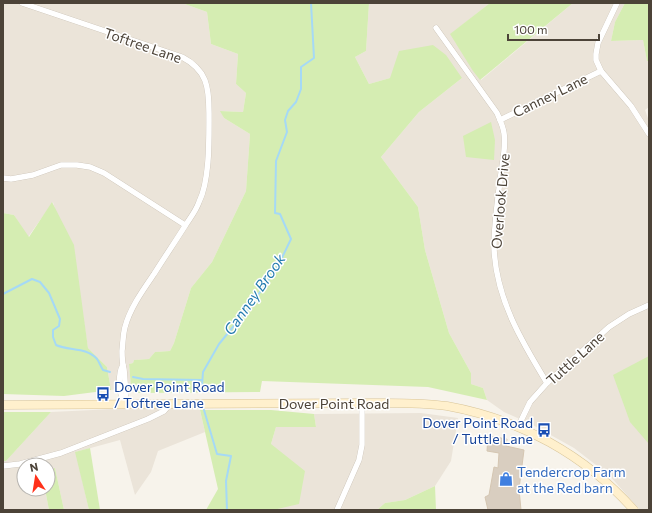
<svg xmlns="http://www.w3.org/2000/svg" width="652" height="513" viewBox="0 0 652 513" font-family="Commissioner,sans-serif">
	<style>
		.residential { fill: #ebe4d9 }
		.green { fill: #d5edb2 }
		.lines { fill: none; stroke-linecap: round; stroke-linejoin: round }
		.stream { stroke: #a5d9f6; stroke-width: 2 }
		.building { fill: #d9cec0; stroke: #d5c6b2 }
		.street-casing { stroke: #c3baad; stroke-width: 6 }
		.secondary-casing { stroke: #d9c599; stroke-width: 9 }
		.street { stroke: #fff; stroke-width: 5.5 }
		.secondary { stroke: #fff0cd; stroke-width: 8 }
		.labels { text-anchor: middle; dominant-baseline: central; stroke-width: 3; stroke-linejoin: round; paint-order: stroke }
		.street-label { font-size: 14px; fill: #4c4338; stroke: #fff }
		.transit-label { font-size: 14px; fill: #164399; stroke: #fff; text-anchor: start }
		.shop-label { font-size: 14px; fill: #366cbe; stroke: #fff; text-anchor: start }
		.water-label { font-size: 15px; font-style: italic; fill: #257cb0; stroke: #fff }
	</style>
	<rect width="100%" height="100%" fill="#f7f3eb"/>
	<g class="residential">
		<polygon points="3,3 182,3 207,12 211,44 238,54 236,84 246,93 243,112 221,111 224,118 250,134 246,191 212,262 191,288 174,343 170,351 155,352 149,359 134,360 133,363 129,364 131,387 111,390 107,367 88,348 82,309 53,202 28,237 14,215 3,213"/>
		<polygon points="369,3 490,3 451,34 481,80 573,3 625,3 615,22 611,41 643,40 647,61 649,61 649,107 645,110 649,121 649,510 640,510 609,475 574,448 531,424 504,412 487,400 483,388 471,384 471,373 449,333 425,250 418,207 381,157 419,112 462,78 390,78 369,84 355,57 366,51"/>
		<polygon points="156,407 200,410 205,432 158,451 151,472 135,495 120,440 76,452 89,510 64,510 55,468 48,470 48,465 24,465 24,489 45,489 49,510 3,510 3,461 6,461 51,412"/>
		<polygon points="421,413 458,418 451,461 435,486 405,500 385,503 377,510 273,510 271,444 276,427 316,427 314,414"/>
	</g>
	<g class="green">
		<polygon points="182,3 369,3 366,51 355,57 369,84 390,78 399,51 433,45 446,55 462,78 419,112 381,157 418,207 425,250 449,333 471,373 471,384 483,388 487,400 428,387 262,381 260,392 138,393 131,387 129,364 133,363 134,360 149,359 155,352 170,351 174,343 191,288 212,262 246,191 250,134 224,118 220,111 243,112 246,93 236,84 238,54 211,44 207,12"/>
		<polygon points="490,3 573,3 480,80 473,71 450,34"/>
		<polygon points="625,3 648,3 649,61 647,61 643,40 611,41 615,22"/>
		<polygon points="491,122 495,140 494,160 466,157 463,136"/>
		<polygon points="52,202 74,245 88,348 107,367 111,390 64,396 3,394 3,213 14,215 29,237"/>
		<polygon points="649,356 649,444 630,422 613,375"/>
		<polygon points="200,410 271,410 314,414 316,427 276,427 271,444 305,471 299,504 273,510 206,510 218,489"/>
		<polygon points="3,412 51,412 6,461 3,461"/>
		<polygon points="90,448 100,510 89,510 75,452"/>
		<polygon points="55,468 64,510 49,510 45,489 48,489 48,470"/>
		<polygon points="435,486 436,510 377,510 385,503 405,500"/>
	</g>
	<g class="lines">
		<g class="stream">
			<path d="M3,294L32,279L40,282L49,293L60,319L59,326L53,330V337L56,345C69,351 87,347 97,359C99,362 101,367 103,370L110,372"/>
			<polyline points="133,377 143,379 202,380"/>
			<polyline points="202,385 203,372 219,344 251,305 278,266 291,239 280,214 275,213 276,161 287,132 285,120 288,111 296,102 301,89 301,67 314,58 311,3"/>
			<polyline points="204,410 217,454 231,456 226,481 227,510"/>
		</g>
	</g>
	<polygon class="building" points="488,436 507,439 506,446 524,450 519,489 521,510 488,510 485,497 489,495 494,467 498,468 499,453 487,451"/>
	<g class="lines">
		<defs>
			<g id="street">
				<path d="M22,3L182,57C207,70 209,87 209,113C209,138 210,180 199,202C196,211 190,218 185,226C175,242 164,258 154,274C143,290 130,308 125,327C123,334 123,343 122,351C122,357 122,363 124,369L126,394L123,404"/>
				<polyline points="617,3 598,43 596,54 596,60 601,71 631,106 649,134"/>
				<path d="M436,28L497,113C500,120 503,126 504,133C506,146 503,160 501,173C498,198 494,223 494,248C496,299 522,342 547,383"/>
				<polyline points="500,120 601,71"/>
				<polyline points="3,178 11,179 33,175 61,165 77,165 90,167 104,173 185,225"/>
				<path d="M123,365C117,375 120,392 123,402"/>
				<polyline points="518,427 530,402 547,383 609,327 629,314 649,305"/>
				<polyline points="3,466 20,464 61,453 148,419 164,411 170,404"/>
				<polyline points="337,510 359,460 362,445 362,403"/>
			</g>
			<path id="secondary" d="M3,405L362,403C390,403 419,402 447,406C520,419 585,455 634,510"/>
		</defs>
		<use href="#street" class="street-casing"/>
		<use href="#secondary" class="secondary-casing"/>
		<use href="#street" class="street"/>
		<use href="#secondary" class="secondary"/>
	</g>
	<defs>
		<symbol id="bus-bare" viewBox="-9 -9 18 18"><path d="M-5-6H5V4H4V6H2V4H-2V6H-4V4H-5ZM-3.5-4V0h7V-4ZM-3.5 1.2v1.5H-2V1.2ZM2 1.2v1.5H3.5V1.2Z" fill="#1a4fb4" stroke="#fff" stroke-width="2.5" paint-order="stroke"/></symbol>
		<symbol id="shop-bare" viewBox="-9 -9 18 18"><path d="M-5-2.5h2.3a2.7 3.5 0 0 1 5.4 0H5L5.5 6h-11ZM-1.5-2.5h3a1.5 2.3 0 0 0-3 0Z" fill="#3f7fe0" stroke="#fff" stroke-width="2.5" paint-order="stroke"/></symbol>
	</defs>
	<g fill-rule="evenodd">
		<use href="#bus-bare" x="93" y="384" width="20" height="20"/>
		<use href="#bus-bare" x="534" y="420" width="20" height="20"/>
		<use href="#shop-bare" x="496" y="469" width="20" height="20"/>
	</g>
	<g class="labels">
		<g class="street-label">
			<text transform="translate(143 45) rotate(19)">Toftree Lane</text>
			<text transform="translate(550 95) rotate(-26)">Canney Lane</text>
			<text transform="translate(500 201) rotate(-85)">Overlook Drive</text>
			<text transform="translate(575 358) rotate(-42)">Tuttle Lane</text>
			<text x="334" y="403">Dover Point Road</text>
		</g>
		<g class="transit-label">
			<text x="114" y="386">Dover Point Road<tspan x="114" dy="16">/ Toftree Lane</tspan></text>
			<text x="533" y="422" text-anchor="end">Dover Point Road<tspan x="533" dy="16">/ Tuttle Lane</tspan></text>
		</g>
		<g class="shop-label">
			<text x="517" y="471">Tendercrop Farm<tspan x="517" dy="16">at the Red barn</tspan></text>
		</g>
		<g class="water-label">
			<text transform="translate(254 294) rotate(-55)">Canney Brook</text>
		</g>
	</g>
	<rect width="652" height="513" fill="none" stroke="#4c4338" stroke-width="8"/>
	<g transform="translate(36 477) rotate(348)"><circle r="19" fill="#ffffff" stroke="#b7b4af"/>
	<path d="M0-3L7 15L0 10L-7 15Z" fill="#ff311a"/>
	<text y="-6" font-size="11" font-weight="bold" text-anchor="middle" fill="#4c4338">N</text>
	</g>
	<path d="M508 34v6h91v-6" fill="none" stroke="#4c4338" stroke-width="2"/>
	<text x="514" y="34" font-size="12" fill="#4c4338" stroke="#ffffff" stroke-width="3" paint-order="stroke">100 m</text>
</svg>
